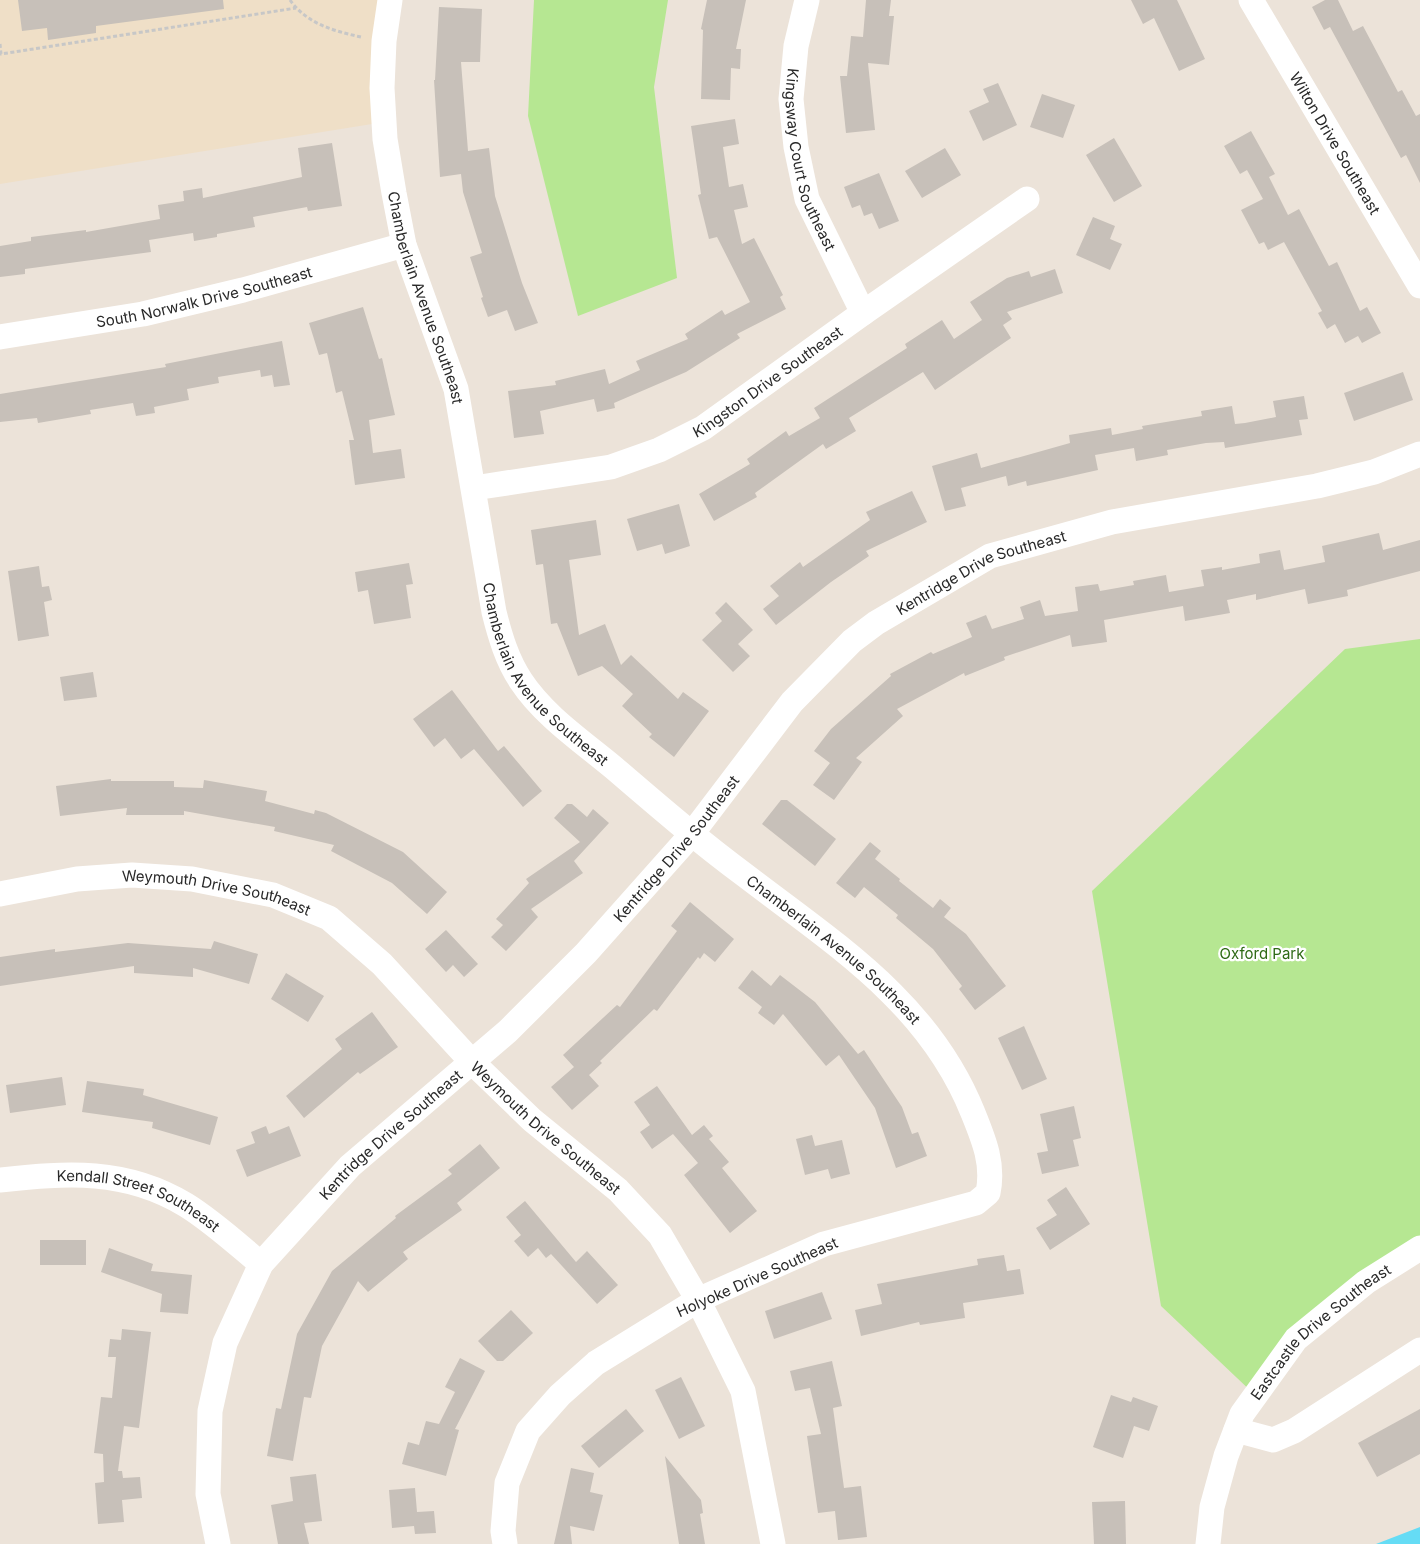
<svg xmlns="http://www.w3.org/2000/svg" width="1420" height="1544" viewBox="0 0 1420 1544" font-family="Inter,sans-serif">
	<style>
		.education { fill: #efdfc7 }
		.green { fill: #b6e792 }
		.water { fill: #65dcf5 }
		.building { fill: #c7c0b9 }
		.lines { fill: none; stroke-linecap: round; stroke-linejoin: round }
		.path { stroke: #c7c7c7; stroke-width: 3; stroke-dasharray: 4 2.5; stroke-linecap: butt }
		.minor { stroke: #fff; stroke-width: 25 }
		.labels { text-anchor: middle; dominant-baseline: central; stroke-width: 4.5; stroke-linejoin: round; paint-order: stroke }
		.street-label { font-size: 15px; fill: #292929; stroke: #fff }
		.park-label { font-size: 15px; fill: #2e6a15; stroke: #fff }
	</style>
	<rect width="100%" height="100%" fill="#ece3d9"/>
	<polygon class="education" points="0,0 380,0 372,124 0,184"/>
	<g class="green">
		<polygon points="534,0 668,0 654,87 677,278 578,316 528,116"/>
		<polygon points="1420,639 1420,1248 1366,1282 1255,1395 1161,1306 1092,891 1345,649"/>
	</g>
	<polygon class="water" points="1420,1527 1420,1544 1376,1544"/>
	<g class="building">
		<polygon points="18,0 223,0 224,9 96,26 96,33 48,40 47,28 22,31"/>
		<polygon points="707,0 746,0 736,49 741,49 740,69 731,68 730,100 701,99 703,30 701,29"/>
		<polygon points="866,0 891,0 889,16 894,16 889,65 868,63 875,130 846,133 840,76 847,76 851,36 863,37"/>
		<polygon points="1131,0 1177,0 1205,59 1179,71 1154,18 1143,24"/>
		<polygon points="1325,0 1338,0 1353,31 1363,26 1398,92 1402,90 1416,116 1420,114 1420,183 1406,155 1401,158 1330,27 1324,30 1312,7"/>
		<polygon points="439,7 482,9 480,62 461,62 468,151 489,148 495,196 522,283 538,323 515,331 507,310 488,317 481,298 483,297 470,257 482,253 463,192 461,174 440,177 434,80 435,80"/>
		<polygon points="998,83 1017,125 983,141 969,111 989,102 983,89"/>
		<polygon points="1042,94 1075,105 1063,138 1030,127"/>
		<polygon points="735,119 739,144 723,147 729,187 743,184 748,207 734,210 742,244 754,238 783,295 780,297 786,309 737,334 740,338 686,372 614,403 615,408 597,412 594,399 540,411 544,434 514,438 508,391 556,385 555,381 605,369 609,384 640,370 636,361 688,339 685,334 722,310 725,315 750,302 717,237 709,239 698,195 701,194 691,126"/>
		<polygon points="1251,131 1275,174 1269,177 1288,215 1299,209 1329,266 1337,262 1360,311 1367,307 1381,333 1362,343 1358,336 1345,343 1335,324 1327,329 1318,313 1322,311 1284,242 1268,250 1264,242 1259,244 1241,210 1263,199 1247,170 1240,174 1224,146"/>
		<polygon points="1114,138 1142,186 1114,202 1086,155"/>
		<polygon points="332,143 342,206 308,211 307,207 253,217 255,227 217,234 217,237 194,241 193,233 149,240 151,252 25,269 25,274 0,277 0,246 31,241 31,237 86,230 86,232 160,219 158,205 184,201 183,191 202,188 203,198 302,177 298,148"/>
		<polygon points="945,148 961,175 922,198 905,171"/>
		<polygon points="879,173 899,221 879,229 872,213 864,216 860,205 852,208 844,187"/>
		<polygon points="1093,217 1115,226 1110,239 1122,244 1110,270 1076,255"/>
		<polygon points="1055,269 1063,293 1007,312 1012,319 1003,325 1011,338 935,390 923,372 849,418 856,431 826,449 823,444 755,493 757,497 714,521 699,494 750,464 747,459 786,431 789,436 820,418 814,408 907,348 905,344 942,320 954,339 982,320 970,302 1007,278 1029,271 1031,277"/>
		<polygon points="363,307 379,359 382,358 395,415 369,420 373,453 401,449 405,478 355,485 349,440 354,440 342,391 336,393 327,353 319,355 309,323"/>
		<polygon points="282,341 290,385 274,387 272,375 261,377 260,370 218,377 219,383 187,389 189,400 154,407 155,413 136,416 133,403 90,410 91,414 38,423 37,418 0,422 0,394 166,367 165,364"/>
		<polygon points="1403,372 1413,400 1354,421 1344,393"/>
		<polygon points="1304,396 1308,419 1299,420 1302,435 1225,448 1224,442 1206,443 1167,450 1168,455 1136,461 1134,448 1095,455 1098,470 1027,486 1026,481 1008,486 1006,476 961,488 966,506 945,511 932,466 977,453 981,468 1070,443 1069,435 1111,428 1112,435 1143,429 1142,426 1202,416 1201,411 1232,406 1235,424 1245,423 1276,417 1273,401"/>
		<polygon points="912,491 927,522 866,551 869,556 831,582 776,625 763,609 779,596 770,586 800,562 803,567 870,520 866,512"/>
		<polygon points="679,504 690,546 665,554 662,544 637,551 627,519"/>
		<polygon points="596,520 601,555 569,560 579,635 605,624 621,665 631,655 678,699 683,692 709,711 674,757 649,737 652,734 622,706 633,694 602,666 578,676 557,623 551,624 543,564 536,565 531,530"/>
		<polygon points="1379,533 1383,550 1420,540 1420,571 1347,590 1348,596 1308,604 1305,589 1256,600 1256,594 1227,600 1230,613 1185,621 1183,606 1104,620 1107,642 1072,647 1070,635 1004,657 1005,660 965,676 964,673 897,709 903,716 856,758 862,762 834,800 813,785 830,763 814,751 831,729 891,676 890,674 931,652 933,654 972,637 966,623 986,615 992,629 1024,619 1020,607 1040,600 1045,616 1078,611 1075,587 1098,584 1100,591 1134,585 1133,581 1166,575 1169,592 1204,586 1201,570 1222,567 1222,570 1260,563 1259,554 1280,550 1284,570 1325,562 1322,546"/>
		<polygon points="409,563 413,584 406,585 411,618 374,624 368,590 358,592 355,572"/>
		<polygon points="39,566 42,587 49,586 52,600 44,602 49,636 18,641 8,571"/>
		<polygon points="726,602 753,630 738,644 750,656 733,672 702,640 722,621 715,613"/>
		<polygon points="93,672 97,697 64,701 60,677"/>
		<polygon points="452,690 498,751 504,746 542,791 523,807 474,749 461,759 445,738 434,747 413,719"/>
		<polygon points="111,779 111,781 174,781 174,787 203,788 204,780 267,791 265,801 314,814 315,810 326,813 403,852 447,892 427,914 392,883 331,851 334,845 274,831 275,827 184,811 184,815 126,815 127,808 60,816 56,786"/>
		<polygon points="781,800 787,800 836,839 815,866 762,824"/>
		<polygon points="567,804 572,804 587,817 593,809 609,823 574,861 583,873 531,909 538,917 506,951 491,937 503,925 496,919 529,883 526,879 580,842 554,818"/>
		<polygon points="870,842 881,851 875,859 900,879 899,881 933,908 940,899 951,908 944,917 966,934 1006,986 975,1010 959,989 962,986 933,949 896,918 898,915 864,887 855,898 836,883"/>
		<polygon points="690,902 734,939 715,962 704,953 700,959 698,957 657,1011 654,1009 600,1061 602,1063 589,1075 599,1086 572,1110 551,1087 574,1067 563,1055 617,1005 620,1007 677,931 671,926"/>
		<polygon points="446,930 478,964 464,977 453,965 446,972 425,949"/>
		<polygon points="214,941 258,954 249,984 193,968 193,977 134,973 134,966 0,986 0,957 55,949 55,952 128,943 211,949"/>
		<polygon points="752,970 771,986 780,975 815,1002 858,1054 864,1050 902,1107 912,1134 918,1132 927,1156 896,1168 875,1108 839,1055 826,1066 783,1014 774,1025 758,1013 762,1007 738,988"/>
		<polygon points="286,973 324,996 308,1022 271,999"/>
		<polygon points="372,1012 398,1047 360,1074 358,1072 304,1118 286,1096 342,1049 335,1039"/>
		<polygon points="1024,1026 1047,1079 1022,1090 998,1038"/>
		<polygon points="62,1077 66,1105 10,1113 6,1085"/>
		<polygon points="87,1081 144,1089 143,1095 218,1117 210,1145 152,1128 153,1122 82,1112"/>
		<polygon points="657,1086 692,1135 704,1125 713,1136 709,1139 729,1162 722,1168 757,1211 730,1233 684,1175 698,1163 673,1134 652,1149 640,1132 650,1125 634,1102"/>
		<polygon points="1074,1106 1081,1138 1073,1140 1079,1166 1042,1174 1037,1153 1048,1151 1040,1114"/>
		<polygon points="266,1126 269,1134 289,1126 301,1156 247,1177 236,1150 255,1143 251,1132"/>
		<polygon points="812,1135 815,1146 842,1140 850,1174 831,1179 828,1169 805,1175 796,1139"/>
		<polygon points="480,1144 500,1168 457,1203 462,1210 403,1252 408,1259 368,1292 358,1281 322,1346 311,1398 304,1397 293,1461 267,1456 276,1408 281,1409 297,1334 332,1271 396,1218 395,1216 452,1174 448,1170"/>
		<polygon points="1066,1187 1090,1224 1050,1250 1036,1228 1057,1215 1047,1200"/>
		<polygon points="525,1201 576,1262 587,1251 618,1285 597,1304 551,1254 546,1258 538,1248 528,1257 514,1241 521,1235 506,1217"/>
		<rect x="40" y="1240" width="46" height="25"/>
		<polygon points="109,1248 153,1264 151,1271 192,1275 188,1314 160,1312 162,1294 101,1272"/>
		<polygon points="1004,1255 1007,1271 1020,1269 1024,1294 963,1303 965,1318 920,1325 919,1322 861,1336 855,1310 882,1304 877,1284 978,1265 977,1259"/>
		<polygon points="822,1292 832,1319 774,1339 765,1311"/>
		<polygon points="511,1310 533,1333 503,1361 497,1361 478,1341"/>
		<polygon points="122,1329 151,1332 139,1428 124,1426 118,1471 122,1471 123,1478 140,1477 142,1498 122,1500 124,1522 98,1524 95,1483 104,1482 103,1454 94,1453 101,1397 112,1398 116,1357 108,1357 110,1339 121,1340"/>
		<polygon points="460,1358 485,1371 455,1429 459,1430 446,1476 402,1464 408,1442 419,1445 426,1421 439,1424 455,1392 445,1387"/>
		<polygon points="832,1361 842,1406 833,1408 844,1488 861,1486 867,1537 838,1540 835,1511 818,1513 807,1436 821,1434 810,1388 795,1391 790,1371"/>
		<polygon points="681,1377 705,1426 679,1439 655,1390"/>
		<polygon points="1111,1395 1131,1402 1133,1397 1158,1406 1149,1431 1134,1426 1123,1458 1093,1447"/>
		<polygon points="626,1409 644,1431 599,1468 581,1446"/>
		<polygon points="1420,1409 1420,1454 1377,1477 1358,1443"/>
		<polygon points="665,1456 701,1500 703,1513 700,1514 705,1544 679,1544"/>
		<polygon points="571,1468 594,1473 590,1492 603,1495 594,1531 570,1526 572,1544 554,1544"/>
		<polygon points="316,1474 322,1521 304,1523 309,1544 278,1544 271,1505 293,1501 290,1477"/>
		<polygon points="415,1488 417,1512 434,1511 436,1533 415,1534 414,1526 392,1528 389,1490"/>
		<polygon points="1125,1501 1126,1544 1094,1544 1092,1502"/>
	</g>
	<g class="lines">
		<g class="path">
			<path d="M290,0C307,24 334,31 361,37"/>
			<polyline points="0,44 1,54 296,8"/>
		</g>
		<g class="minor">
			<path id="s1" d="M390,0L384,41L382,88L385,139L394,193L404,245L456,389L494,612C500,636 507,660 521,681C544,716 583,742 614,768C657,805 700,842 746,876C836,945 929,1003 973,1113C984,1140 994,1164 988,1193L976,1203L824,1244L698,1300L596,1363L560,1395L528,1431L507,1483L503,1531L505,1544"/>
			<path id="s2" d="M807,0L796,46L791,99L796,147L807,199L863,313"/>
			<path id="s3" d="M1251,0L1420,286"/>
			<path id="s4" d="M0,337L143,314L243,290L404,245"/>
			<path id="s5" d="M474,488L611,467L659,450L703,428L863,313L1027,199"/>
			<path id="s6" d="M0,894L77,879L132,875L192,879L273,895L329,918L382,964L472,1062L532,1120L618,1190L660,1235L698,1300L743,1391L773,1544"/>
			<path id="s7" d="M0,1180C67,1173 125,1168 186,1205C212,1221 237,1244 261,1264"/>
			<polyline points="1236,1430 1273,1440 1294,1431 1420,1350"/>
			<path id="s8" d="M218,1544L208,1494L210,1411L225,1343L261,1264L350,1166L508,1031L586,953L691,835L792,702L852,641L876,623L990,556L1112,522L1317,486L1374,472L1420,454"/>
			<path id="s9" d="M1208,1544L1212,1507L1226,1456L1242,1414L1296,1339L1366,1282L1420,1248"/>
		</g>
	</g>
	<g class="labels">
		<g class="street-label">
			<text stroke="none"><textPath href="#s3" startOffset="166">Wilton Drive Southeast</textPath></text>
			<text stroke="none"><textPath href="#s2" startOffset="164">Kingsway Court Southeast</textPath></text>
			<text stroke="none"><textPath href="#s4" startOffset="208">South Norwalk Drive Southeast</textPath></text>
			<text stroke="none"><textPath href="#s1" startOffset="304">Chamberlain Avenue Southeast</textPath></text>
			<text stroke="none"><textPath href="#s5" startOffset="318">Kingston Drive Southeast</textPath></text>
			<text stroke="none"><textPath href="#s8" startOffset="1299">Kentridge Drive Southeast</textPath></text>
			<text stroke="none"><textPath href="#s1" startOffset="708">Chamberlain Avenue Southeast</textPath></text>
			<text stroke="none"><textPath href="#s8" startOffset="879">Kentridge Drive Southeast</textPath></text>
			<text stroke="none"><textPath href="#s6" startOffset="220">Weymouth Drive Southeast</textPath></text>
			<text stroke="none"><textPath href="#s1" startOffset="1114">Chamberlain Avenue Southeast</textPath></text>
			<text stroke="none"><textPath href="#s6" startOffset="639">Weymouth Drive Southeast</textPath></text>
			<text stroke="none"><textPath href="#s8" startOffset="474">Kentridge Drive Southeast</textPath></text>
			<text stroke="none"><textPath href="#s7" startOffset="144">Kendall Street Southeast</textPath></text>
			<text transform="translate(757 1277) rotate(-24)">Holyoke Drive Southeast</text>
			<text stroke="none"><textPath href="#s9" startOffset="250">Eastcastle Drive Southeast</textPath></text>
		</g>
		<g class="park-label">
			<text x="1262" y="953">Oxford Park</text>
		</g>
	</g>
</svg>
